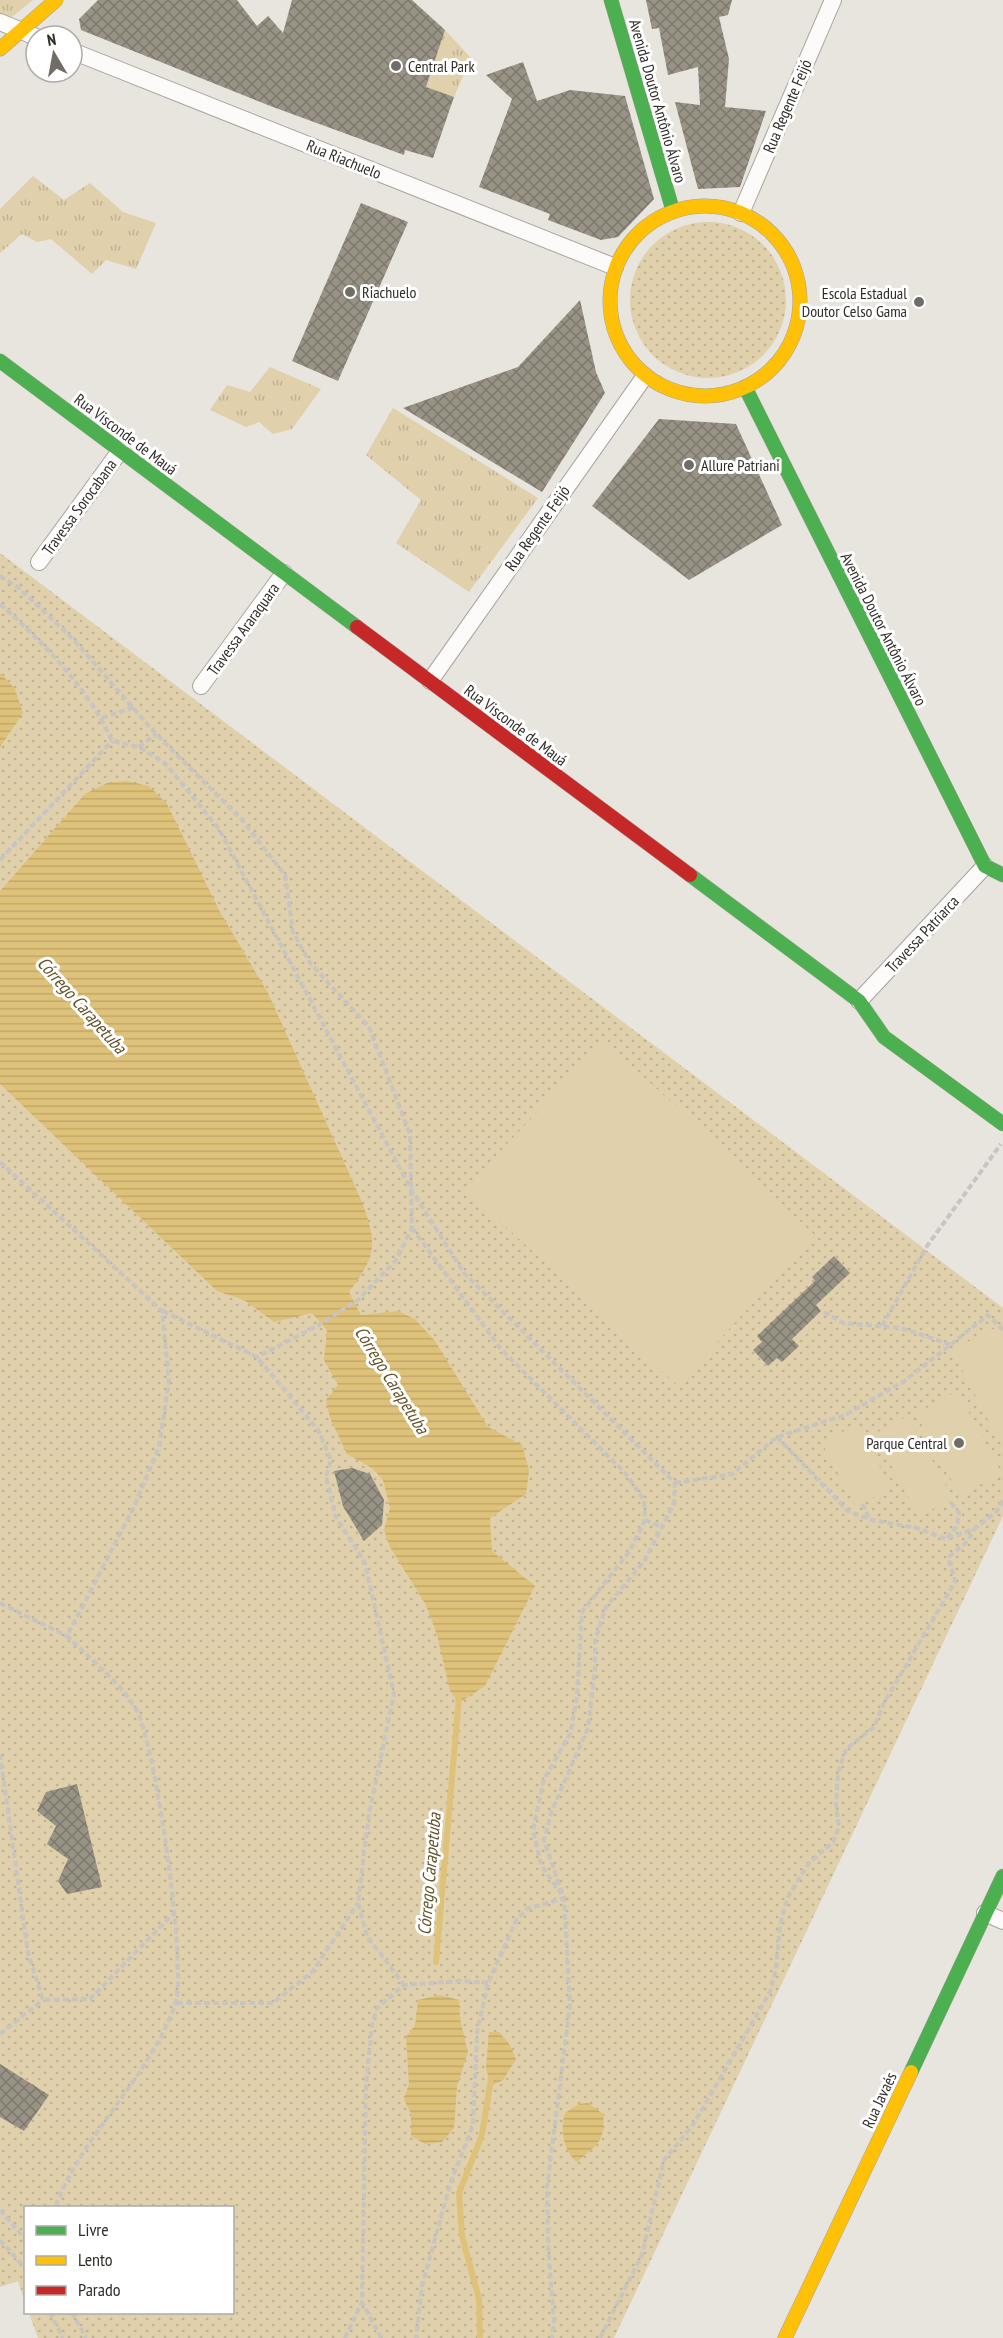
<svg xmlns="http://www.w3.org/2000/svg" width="1003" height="2338" viewBox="0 0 1003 2338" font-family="'PT Sans Narrow',sans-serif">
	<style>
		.grass { fill: url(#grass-tufts) }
		.park { fill: url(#park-dots) }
		.pitch { fill: #e0d0ab }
		.water { fill: url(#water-rules) }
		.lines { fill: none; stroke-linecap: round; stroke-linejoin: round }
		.stream { stroke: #dfc27a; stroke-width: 6 }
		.building { fill: url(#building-cross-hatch) }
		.street-casing { stroke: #a7a49f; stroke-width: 18 }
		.fast-casing { stroke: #a7a49f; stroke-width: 15 }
		.slow-casing { stroke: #a7a49f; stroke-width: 15 }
		.jam-casing { stroke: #a7a49f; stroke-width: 15 }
		.path { stroke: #c6c5c2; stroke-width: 4; stroke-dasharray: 6 3; stroke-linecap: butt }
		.street { stroke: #fcfbfa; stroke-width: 16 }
		.fast { stroke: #4caf50; stroke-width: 14 }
		.slow { stroke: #ffc107; stroke-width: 14 }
		.jam { stroke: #c62828; stroke-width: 14 }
		.poi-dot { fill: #706d68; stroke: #fff; stroke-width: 2 }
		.labels { text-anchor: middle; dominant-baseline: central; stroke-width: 6; stroke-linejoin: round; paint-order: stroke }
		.poi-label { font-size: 16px; fill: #2f2d28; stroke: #fff; text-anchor: start }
		.street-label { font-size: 16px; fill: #2f2d28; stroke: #fff }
		.water-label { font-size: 18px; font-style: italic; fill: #635229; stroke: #fff }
	</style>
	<defs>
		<pattern id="grass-tufts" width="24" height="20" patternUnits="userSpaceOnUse" patternTransform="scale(1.5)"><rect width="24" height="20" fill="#e0d0ab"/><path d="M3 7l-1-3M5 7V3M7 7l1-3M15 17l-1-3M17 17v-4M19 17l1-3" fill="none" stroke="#c0b393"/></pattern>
		<pattern id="park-dots" width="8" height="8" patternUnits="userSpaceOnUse" patternTransform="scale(1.5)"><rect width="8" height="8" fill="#e0d0ab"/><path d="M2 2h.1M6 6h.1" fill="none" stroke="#c0b393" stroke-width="1.8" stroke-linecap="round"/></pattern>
		<pattern id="water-rules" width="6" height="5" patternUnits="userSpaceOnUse" patternTransform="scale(1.5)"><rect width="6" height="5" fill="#dfc27a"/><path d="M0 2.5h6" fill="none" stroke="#c0a76a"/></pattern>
		<pattern id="building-cross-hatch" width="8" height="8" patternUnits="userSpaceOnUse" patternTransform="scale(1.5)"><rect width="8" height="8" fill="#989385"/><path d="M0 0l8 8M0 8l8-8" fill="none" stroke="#7c786d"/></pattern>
	</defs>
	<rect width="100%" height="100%" fill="#e8e5de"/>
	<g class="grass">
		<polygon points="0,0 33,0 8,20 0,17"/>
		<polygon points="445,30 471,58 454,97 421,102"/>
		<polygon points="33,176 64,200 90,183 123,212 156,223 136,269 106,260 92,274 51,239 37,242 22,234 0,253 0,209"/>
		<polygon points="270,367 321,389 292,429 273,434 259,422 246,427 210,410 227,385 250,392"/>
		<polygon points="393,408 538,498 469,592 396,543 421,500 366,455"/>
	</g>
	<g class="park">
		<circle cx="708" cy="300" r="78"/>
		<polygon points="0,553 1003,1308 1003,1516 614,2338 38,2338 29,2313 232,2312 232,2208 26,2208 25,2302 18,2281 0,2287"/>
	</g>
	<g class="pitch">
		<polygon points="604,1040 816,1236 677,1385 465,1189"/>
		<polygon points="999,1326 1003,1333 1003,1430 995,1434 952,1350"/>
		<polygon points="957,1391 1002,1473 960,1496 916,1414"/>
		<polygon points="908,1416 953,1498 919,1517 874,1434"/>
		<polygon points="857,1424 891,1488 856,1507 822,1443"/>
	</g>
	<g class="water">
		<polygon points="0,673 15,689 23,713 0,747"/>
		<path d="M126,781L149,786L167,804L220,912L268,993L362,1202C378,1246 376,1255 349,1292L361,1315L398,1311L415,1319L435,1341L488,1427L522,1445L529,1470L526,1494L490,1518L492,1551L535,1586L485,1686L459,1703L450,1691L437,1635L426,1605L390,1547L384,1530L390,1508L383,1480L372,1468L347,1454L330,1418L326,1400L338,1385L324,1360L327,1330L312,1313L274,1322L244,1300L217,1291L0,1084V891L85,794L107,783Z"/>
		<polygon points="440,1995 459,2000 460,2019 468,2052 457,2086 454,2128 442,2142 425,2144 411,2136 411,2114 404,2099 409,2084 406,2037 415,2025 418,2000"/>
		<polygon points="489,2032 499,2032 510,2045 516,2059 503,2080 491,2086 486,2068"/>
		<path d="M588,2103L603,2114C606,2142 596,2145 577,2162C563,2149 560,2131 565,2113L579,2104Z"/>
	</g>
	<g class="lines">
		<g class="stream">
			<polyline points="436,1962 459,1697"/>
			<polyline points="480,2338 479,2299 462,2236 459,2193 482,2135 491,2079"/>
		</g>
	</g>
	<g class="building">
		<polygon points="98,0 237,0 257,26 268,16 283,33 292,0 412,0 445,30 426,87 454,97 433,158 405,150 404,155 273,107 81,30 79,19"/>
		<polygon points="646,0 732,0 728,15 719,17 729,59 725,107 766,111 740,187 698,189 675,102 700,105 698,67 668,75 659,28 652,29"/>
		<polygon points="523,62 537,101 570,90 625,96 654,199 618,237 601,240 548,220 550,214 479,187 512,99 486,75"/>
		<polygon points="361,203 408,222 338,381 292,361"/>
		<polygon points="580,300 596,372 605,393 542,492 403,408 518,367"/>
		<polygon points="659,419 736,424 782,525 689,580 592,506"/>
		<polygon points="834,1256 850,1273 816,1305 821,1311 792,1339 799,1346 782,1362 777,1358 768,1366 753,1350 762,1342 757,1336 815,1281 812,1277"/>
		<polygon points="352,1468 370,1474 384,1500 382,1525 364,1541 343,1506 334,1471"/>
		<polygon points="77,1784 102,1887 67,1894 58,1881 68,1859 47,1844 56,1826 37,1811 46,1792"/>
		<polygon points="0,2064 49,2095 24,2131 0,2117"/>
	</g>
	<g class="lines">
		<defs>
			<g id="street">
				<polyline points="0,22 36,37"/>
				<polyline points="72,51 615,267"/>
				<polyline points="741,213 833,0"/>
				<polyline points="39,562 120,451"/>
				<polyline points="430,681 645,376"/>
				<polyline points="201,686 284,573"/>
				<polyline points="859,1001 985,866"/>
				<polyline points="985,1913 1003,1921"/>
			</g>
			<g id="fast">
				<polyline points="611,0 673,211"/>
				<polyline points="0,361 357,627"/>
				<polyline points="745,387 985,866 1003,875"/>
				<polyline points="690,875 859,1001 884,1037 1003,1124"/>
				<polyline points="911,2072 1003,1876"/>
			</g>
			<g id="slow">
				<polyline points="0,49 56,0"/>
				<circle cx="705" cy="301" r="95"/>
				<polyline points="785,2338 911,2072"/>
			</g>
			<polyline id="jam" points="357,627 690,875"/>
		</defs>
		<use href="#street" class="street-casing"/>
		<use href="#fast" class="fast-casing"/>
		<use href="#slow" class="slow-casing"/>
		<use href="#jam" class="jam-casing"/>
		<g class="path">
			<polyline points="0,576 19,588 73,639 156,734 242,820 285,875 293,932 310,963 369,1027 410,1134 412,1228 396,1260 358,1300 317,1326 257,1357"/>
			<path d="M0,604C41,640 90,690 112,741L139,747L166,764L219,829L412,1191L464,1273L675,1483L674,1503L645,1560L606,1607L595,1640V1670L588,1728L551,1813L544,1841L564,1898L570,2005L547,2187L548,2244L554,2322L552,2338"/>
			<polyline points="102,718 135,707"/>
			<polyline points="139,747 156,734"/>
			<polyline points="0,860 112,741"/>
			<path d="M0,1162L162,1311L169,1380L159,1447L133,1509L67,1636C90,1659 119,1681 136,1709C155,1740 188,1972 175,2005C148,2080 82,2134 55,2208"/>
			<polyline points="412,1228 501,1349 626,1474 644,1500 645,1520 629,1552 582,1612 577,1697 570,1734 544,1779 533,1830 541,1865 564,1898 527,1909 517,1919 488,1983 477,2032 473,2125 450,2184 422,2286 416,2338"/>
			<polyline points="163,1311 257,1357 318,1430 331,1460 326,1477 336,1517 365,1563 394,1694 369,1814 358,1903 367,1936 404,1985"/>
			<polyline points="824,1312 843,1323 901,1328 952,1345"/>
			<polyline points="882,1326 927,1246 1001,1144"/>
			<polyline points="777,1437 848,1511 871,1520 917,1528 946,1539 974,1529 997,1511 1003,1499"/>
			<polyline points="675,1483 732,1474 777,1437 845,1415 906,1380 988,1315 1003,1330"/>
			<polyline points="862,1504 870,1519"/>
			<polyline points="645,1520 662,1527"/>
			<polyline points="947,1538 957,1526 959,1513 949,1500"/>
			<polyline points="0,1603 67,1636"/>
			<polyline points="0,1754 28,1953 43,2000 90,1999 175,1912"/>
			<polyline points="177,2003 273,2003 313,1971 358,1903"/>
			<polyline points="0,2034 43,2000"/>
			<polyline points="0,2210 26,2240"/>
			<polyline points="0,2240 26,2269"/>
			<polyline points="50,2312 63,2338"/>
			<polyline points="72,2312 86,2338"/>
			<polyline points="345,2338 362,2302"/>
			<polyline points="381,2338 362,2302 366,2084 372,2025 377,2008 404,1985 460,1981 488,1983"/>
			<path d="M600,2338L642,2255L664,2160L693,2125L770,1992L776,1969L780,1925L788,1897L808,1864L833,1842L839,1827L836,1805L838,1773L846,1749L874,1727L884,1703L955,1582C954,1572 949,1567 949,1557L968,1541L974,1529"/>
		</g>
		<use href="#street" class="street"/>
		<use href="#fast" class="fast"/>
		<use href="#slow" class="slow"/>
		<use href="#jam" class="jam"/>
	</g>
	<g class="poi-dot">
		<circle cx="396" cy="66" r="6"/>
		<circle cx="350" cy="292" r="6"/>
		<circle cx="919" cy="302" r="6"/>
		<circle cx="689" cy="465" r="6"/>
		<circle cx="959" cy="1443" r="6"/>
	</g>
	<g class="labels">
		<g class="poi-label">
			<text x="408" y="66">Central Park</text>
			<text x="362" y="292">Riachuelo</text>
			<text x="907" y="293" text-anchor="end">Escola Estadual<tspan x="907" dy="18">Doutor Celso Gama</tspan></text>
			<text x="701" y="465">Allure Patriani</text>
			<text x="947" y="1443" text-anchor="end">Parque Central</text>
		</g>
		<g class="street-label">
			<text transform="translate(658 101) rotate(74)">Avenida Doutor Antônio Álvaro</text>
			<text transform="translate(787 106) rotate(-67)">Rua Regente Feijó</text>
			<text transform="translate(344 159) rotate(22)">Rua Riachuelo</text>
			<text transform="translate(126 434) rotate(37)">Rua Visconde de Mauá</text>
			<text transform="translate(79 507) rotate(-54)">Travessa Sorocabana</text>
			<text transform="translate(537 528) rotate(-55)">Rua Regente Feijó</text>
			<text transform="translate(243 629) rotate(-54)">Travessa Araraquara</text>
			<text transform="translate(884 629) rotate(63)">Avenida Doutor Antônio Álvaro</text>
			<text transform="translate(516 725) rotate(37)">Rua Visconde de Mauá</text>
			<text transform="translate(922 934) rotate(-47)">Travessa Patriarca</text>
			<text transform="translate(879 2100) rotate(-65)">Rua Javaés</text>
		</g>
		<g class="water-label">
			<text transform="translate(82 1005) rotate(48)">Córrego Carapetuba</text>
			<text transform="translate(392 1380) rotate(58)">Córrego Carapetuba</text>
			<text transform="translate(429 1874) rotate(-85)">Córrego Carapetuba</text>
		</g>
	</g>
	<rect x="24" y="2206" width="210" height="108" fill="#ffffff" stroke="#acaba9" stroke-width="1.5"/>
	<rect x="36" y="2226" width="30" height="9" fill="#4caf50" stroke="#acaba9" stroke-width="1.5"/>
	<text x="78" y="2236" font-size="18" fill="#2f2d28">Livre</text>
	<rect x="36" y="2256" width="30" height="9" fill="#ffc107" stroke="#acaba9" stroke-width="1.5"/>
	<text x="78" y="2266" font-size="18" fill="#2f2d28">Lento</text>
	<rect x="36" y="2286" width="30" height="9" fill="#c62828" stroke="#acaba9" stroke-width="1.5"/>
	<text x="78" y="2296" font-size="18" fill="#2f2d28">Parado</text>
	<g transform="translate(54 54) rotate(350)"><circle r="28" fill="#ffffff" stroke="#acaba9" stroke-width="1.5"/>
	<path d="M0-4.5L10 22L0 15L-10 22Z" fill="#706d68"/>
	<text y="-9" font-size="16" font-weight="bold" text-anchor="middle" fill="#2f2d28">N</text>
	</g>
</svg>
